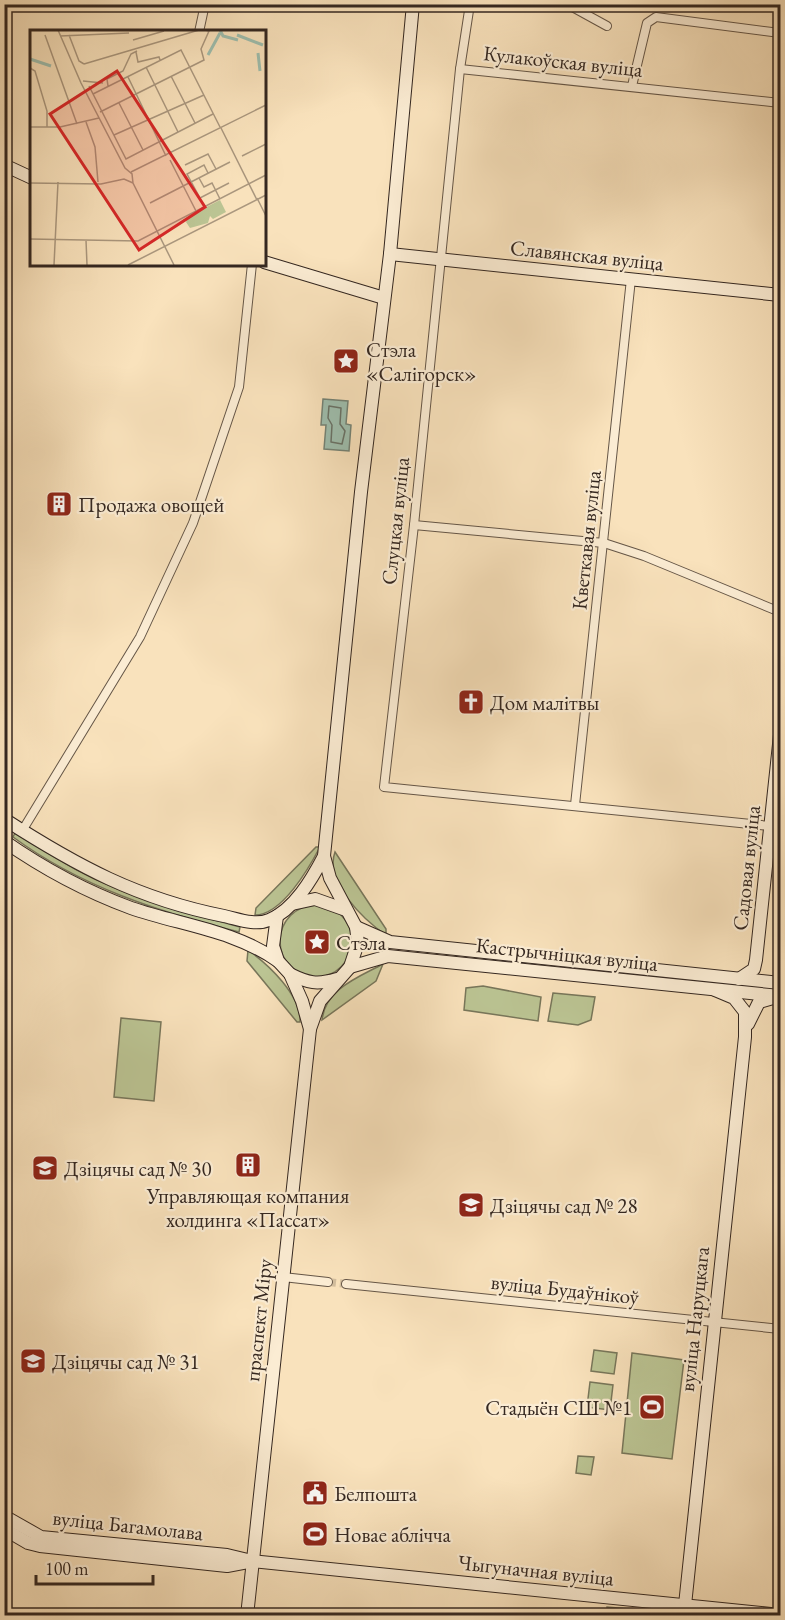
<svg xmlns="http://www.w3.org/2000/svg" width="785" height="1620" viewBox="0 0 785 1620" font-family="'EB Garamond',serif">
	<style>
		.green { fill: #bbc493; stroke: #78765a; stroke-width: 1.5 }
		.water { fill: #9ebeae; stroke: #748275; stroke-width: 1.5 }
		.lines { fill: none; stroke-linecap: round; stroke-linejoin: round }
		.shore { stroke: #697267; stroke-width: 1.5 }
		.street-tunnel { stroke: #d2bd9d; stroke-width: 8; stroke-dasharray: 8 4; stroke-linecap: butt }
		.street-casing { stroke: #655647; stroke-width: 10 }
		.secondary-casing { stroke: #342720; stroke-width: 14 }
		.street { stroke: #fbecd3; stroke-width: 8 }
		.secondary { stroke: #fbecd3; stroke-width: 12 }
		.labels { text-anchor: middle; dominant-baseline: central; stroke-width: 4.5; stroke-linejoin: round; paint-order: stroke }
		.street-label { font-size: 21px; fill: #342720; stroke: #fbecd3 }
		.poi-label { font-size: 21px; fill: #342720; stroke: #fbecd3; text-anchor: start }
		.inset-river { fill: none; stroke: #9ebeae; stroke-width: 3 }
		.inset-road { fill: none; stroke: #aa977e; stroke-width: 1.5 }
		.view { fill: #d62828; fill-opacity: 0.15; stroke: #d62828; stroke-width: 3 }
		.inset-edge { fill: none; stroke: #342720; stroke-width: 3 }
	</style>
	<rect width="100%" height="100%" fill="#f9e2bc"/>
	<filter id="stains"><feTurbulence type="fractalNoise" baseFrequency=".00333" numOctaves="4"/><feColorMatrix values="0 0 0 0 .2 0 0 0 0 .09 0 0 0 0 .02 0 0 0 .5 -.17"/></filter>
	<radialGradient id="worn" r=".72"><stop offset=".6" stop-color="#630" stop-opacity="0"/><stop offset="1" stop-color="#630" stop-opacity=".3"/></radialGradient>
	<g class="green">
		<path d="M15,833C35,845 55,858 75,869C127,897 183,912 240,927L239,932C159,912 81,887 13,837Z"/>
		<path d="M316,847H320C309,868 282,915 255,915L256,908Z"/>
		<path d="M335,852L386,929V935C364,920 324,882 335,852Z"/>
		<circle cx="316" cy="941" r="36"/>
		<path d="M248,950C269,965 301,995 300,1022H297L247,961Z"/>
		<path d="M383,964L376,981L322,1020C325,989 359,977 383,964Z"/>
		<polygon points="483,986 541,997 538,1021 464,1010 466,988"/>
		<polygon points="553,993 595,997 591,1020 578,1025 548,1021"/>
		<polygon points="121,1018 161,1022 154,1101 114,1097"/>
		<polygon points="594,1350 617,1353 614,1374 591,1371"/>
		<polygon points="632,1353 684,1360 672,1459 622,1453"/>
		<polygon points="590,1382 613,1385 610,1410 587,1407"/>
		<polygon points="578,1456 594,1457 591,1475 576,1473"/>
		<polygon points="607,1607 696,1615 606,1615"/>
	</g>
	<polygon class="water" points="323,399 348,401 346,424 351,425 349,451 324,449 326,425 321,425"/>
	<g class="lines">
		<polygon class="shore" points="329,406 341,408 340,424 345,431 342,444 331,442 332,425 328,418"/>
		<polyline class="street-tunnel" points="328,1282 346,1284"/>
		<defs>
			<g id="street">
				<polyline points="470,4 460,69 414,525 384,787 780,827"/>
				<polyline points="567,4 607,26"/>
				<polyline points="199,32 205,4"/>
				<polyline points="460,69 780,103"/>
				<polyline points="632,86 647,23 656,17 780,33"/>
				<polyline points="414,525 604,543 644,556 780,612"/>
				<polyline points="575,805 631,279"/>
				<polyline points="22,831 140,637 193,523 239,387 252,264"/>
				<polyline points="283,1277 328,1282"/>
				<polyline points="346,1284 780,1329"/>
			</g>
			<g id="secondary">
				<polyline points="4,165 32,178"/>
				<polyline points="390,254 780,295"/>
				<polyline points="264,262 384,298"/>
				<path d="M4,819C77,866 138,899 224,916C238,919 255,926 269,920C294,910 312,879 324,856L361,492L390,254L413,4"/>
				<path d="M4,841C44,869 85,891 131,908C180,925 234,930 278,961"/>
				<polyline points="292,904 315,899 346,910"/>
				<polyline points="277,916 273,946 278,961 290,974 302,1001 310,1029"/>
				<polyline points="356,927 390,942 780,983"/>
				<polyline points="350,967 388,956 780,996"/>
				<path d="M290,974C308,983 317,985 337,979"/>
				<polyline points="739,979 754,969 756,960 780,735"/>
				<polyline points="748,1024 759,1002 773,998"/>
				<polyline points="4,1516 41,1537 227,1555 252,1561 780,1615"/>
				<polyline points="4,1529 28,1543 40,1546 227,1566 248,1562"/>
				<polyline points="685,1605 745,1037 745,1012 734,998 715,990"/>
				<polyline points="247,1616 310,1029 320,1001 350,967 358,943 356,927 330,878 324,856"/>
			</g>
		</defs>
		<use href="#street" class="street-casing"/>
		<use href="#secondary" class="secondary-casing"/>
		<use href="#street" class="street"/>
		<use href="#secondary" class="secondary"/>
	</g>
	<defs>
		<symbol id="sight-square" viewBox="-11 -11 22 22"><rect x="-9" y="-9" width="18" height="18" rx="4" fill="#8f2418" stroke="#fbecd3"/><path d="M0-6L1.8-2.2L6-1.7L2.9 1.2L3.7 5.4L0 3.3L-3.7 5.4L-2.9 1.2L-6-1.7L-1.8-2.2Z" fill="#fff"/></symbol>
		<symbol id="building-square" viewBox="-11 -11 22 22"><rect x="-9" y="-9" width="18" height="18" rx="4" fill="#8f2418" stroke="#fbecd3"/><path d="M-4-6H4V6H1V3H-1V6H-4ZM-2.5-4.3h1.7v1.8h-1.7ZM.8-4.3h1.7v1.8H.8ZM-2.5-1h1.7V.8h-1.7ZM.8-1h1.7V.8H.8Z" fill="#fff"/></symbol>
		<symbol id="church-square" viewBox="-11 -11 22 22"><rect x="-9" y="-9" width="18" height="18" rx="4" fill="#8f2418" stroke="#fbecd3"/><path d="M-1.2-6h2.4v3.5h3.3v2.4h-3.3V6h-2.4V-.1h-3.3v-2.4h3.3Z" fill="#fff"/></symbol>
		<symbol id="school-square" viewBox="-11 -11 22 22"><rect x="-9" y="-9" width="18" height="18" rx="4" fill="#8f2418" stroke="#fbecd3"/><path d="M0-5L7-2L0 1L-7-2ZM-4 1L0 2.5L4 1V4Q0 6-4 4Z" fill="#fff"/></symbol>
		<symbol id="stadium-square" viewBox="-11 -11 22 22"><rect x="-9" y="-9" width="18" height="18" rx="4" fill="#8f2418" stroke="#fbecd3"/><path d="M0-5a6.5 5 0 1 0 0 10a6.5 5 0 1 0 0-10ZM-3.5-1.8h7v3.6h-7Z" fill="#fff"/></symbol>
		<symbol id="civic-square" viewBox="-11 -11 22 22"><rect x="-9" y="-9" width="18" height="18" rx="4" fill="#8f2418" stroke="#fbecd3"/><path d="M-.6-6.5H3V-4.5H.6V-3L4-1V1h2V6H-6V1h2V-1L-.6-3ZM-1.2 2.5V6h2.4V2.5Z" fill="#fff"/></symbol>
	</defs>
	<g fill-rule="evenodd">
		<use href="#sight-square" x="331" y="346" width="30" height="30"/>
		<use href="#building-square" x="44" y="489" width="30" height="30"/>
		<use href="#church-square" x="456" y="687" width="30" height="30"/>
		<use href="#sight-square" x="302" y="927" width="30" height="30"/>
		<use href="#building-square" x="233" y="1150" width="30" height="30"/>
		<use href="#school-square" x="30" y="1153" width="30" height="30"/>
		<use href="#school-square" x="456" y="1190" width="30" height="30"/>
		<use href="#school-square" x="18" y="1346" width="30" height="30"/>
		<use href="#stadium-square" x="637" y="1392" width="30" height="30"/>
		<use href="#civic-square" x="300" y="1478" width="30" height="30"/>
		<use href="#stadium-square" x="300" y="1519" width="30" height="30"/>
	</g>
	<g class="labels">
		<g class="street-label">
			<text transform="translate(563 61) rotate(6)">Кулакоўская вуліца</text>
			<text transform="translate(587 255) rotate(6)">Славянская вуліца</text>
			<text transform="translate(395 521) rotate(-84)">Слуцкая вуліца</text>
			<text transform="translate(586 540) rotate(-84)">Кветкавая вуліца</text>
			<text transform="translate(746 868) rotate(-84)">Садовая вуліца</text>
			<text transform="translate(567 954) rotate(6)">Кастрычніцкая вуліца</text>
			<text transform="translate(565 1289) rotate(6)">вуліца Будаўнікоў</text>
			<text transform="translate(694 1319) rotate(-84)">вуліца Наруцкага</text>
			<text transform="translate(258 1320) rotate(-84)">праспект Міру</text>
			<text transform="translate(128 1525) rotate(6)">вуліца Багамолава</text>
			<text transform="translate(536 1570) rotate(6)">Чыгуначная вуліца</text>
		</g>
		<g class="poi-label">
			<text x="366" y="349">Стэла<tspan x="366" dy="24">«Салігорск»</tspan></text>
			<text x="78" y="504">Продажа овощей</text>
			<text x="490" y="702">Дом малітвы</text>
			<text x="336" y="942">Стэла</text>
			<text x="64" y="1168">Дзіцячы сад № 30</text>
			<text x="248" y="1195" text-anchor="middle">Управляющая компания<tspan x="248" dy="24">холдинга «Пассат»</tspan></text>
			<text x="490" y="1205">Дзіцячы сад № 28</text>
			<text x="52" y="1361">Дзіцячы сад № 31</text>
			<text x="632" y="1407" text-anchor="end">Стадыён СШ №1</text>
			<text x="334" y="1493">Белпошта</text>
			<text x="334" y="1534">Новае аблічча</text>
		</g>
	</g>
	<g transform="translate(30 30)">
		<rect width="236" height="236" fill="#f9e2bc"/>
		<path d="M190,170L196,182L183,189L180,186L178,193L160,198L156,192L159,186Z" fill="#bbc493"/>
		<path class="inset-river" d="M190,0L193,6L208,10M207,5L233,15M228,23L230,41M178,25L190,3M0,29L21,36"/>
		<path class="inset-road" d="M28,0L51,53L95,138L102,144L103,153L144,235M15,5L47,94M39,5L49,31L54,34M30,6L99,3M103,10L134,1M106,22L108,32L129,27L130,30M54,34L169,0M116,37L148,102M0,38L5,41L17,81V97M141,46L165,93M98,47L136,126M53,51L73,53M59,56L96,129L183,84M78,56L77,49L93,41L101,24L107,21M63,64L151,20L190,97M89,73L113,120M70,82L174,30L171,19L179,1L175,0M56,92L65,117L68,152M0,97H30L69,88M191,98L227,170M84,105L174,65M212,126L236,114M140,130L166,181M155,135L178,124L186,139M101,142L236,75M178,143L174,135L157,144L170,168L199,153M169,148L174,157L182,153L190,169M0,153L71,154L94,149L103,153M227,168L236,186M120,173L200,132M0,209L108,211L236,145M56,210L57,235M24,235L28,152M98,235L236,165"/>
		<path class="view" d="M87,41L175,177L109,220L20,84Z"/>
		<rect width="236" height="236" class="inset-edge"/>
	</g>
	<rect width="785" height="1620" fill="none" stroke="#f9e2bc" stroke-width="24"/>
	<rect x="6" y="6" width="773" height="1608" fill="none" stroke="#342720" stroke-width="3"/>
	<rect x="12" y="12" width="761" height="1596" fill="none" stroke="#342720" stroke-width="1.5"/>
	<path d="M36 1575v9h117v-9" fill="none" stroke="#342720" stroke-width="3"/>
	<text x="45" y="1575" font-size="18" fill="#342720" stroke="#fbecd3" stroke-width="4.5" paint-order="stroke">100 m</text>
	<rect width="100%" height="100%" filter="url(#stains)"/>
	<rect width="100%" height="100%" fill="url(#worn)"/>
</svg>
